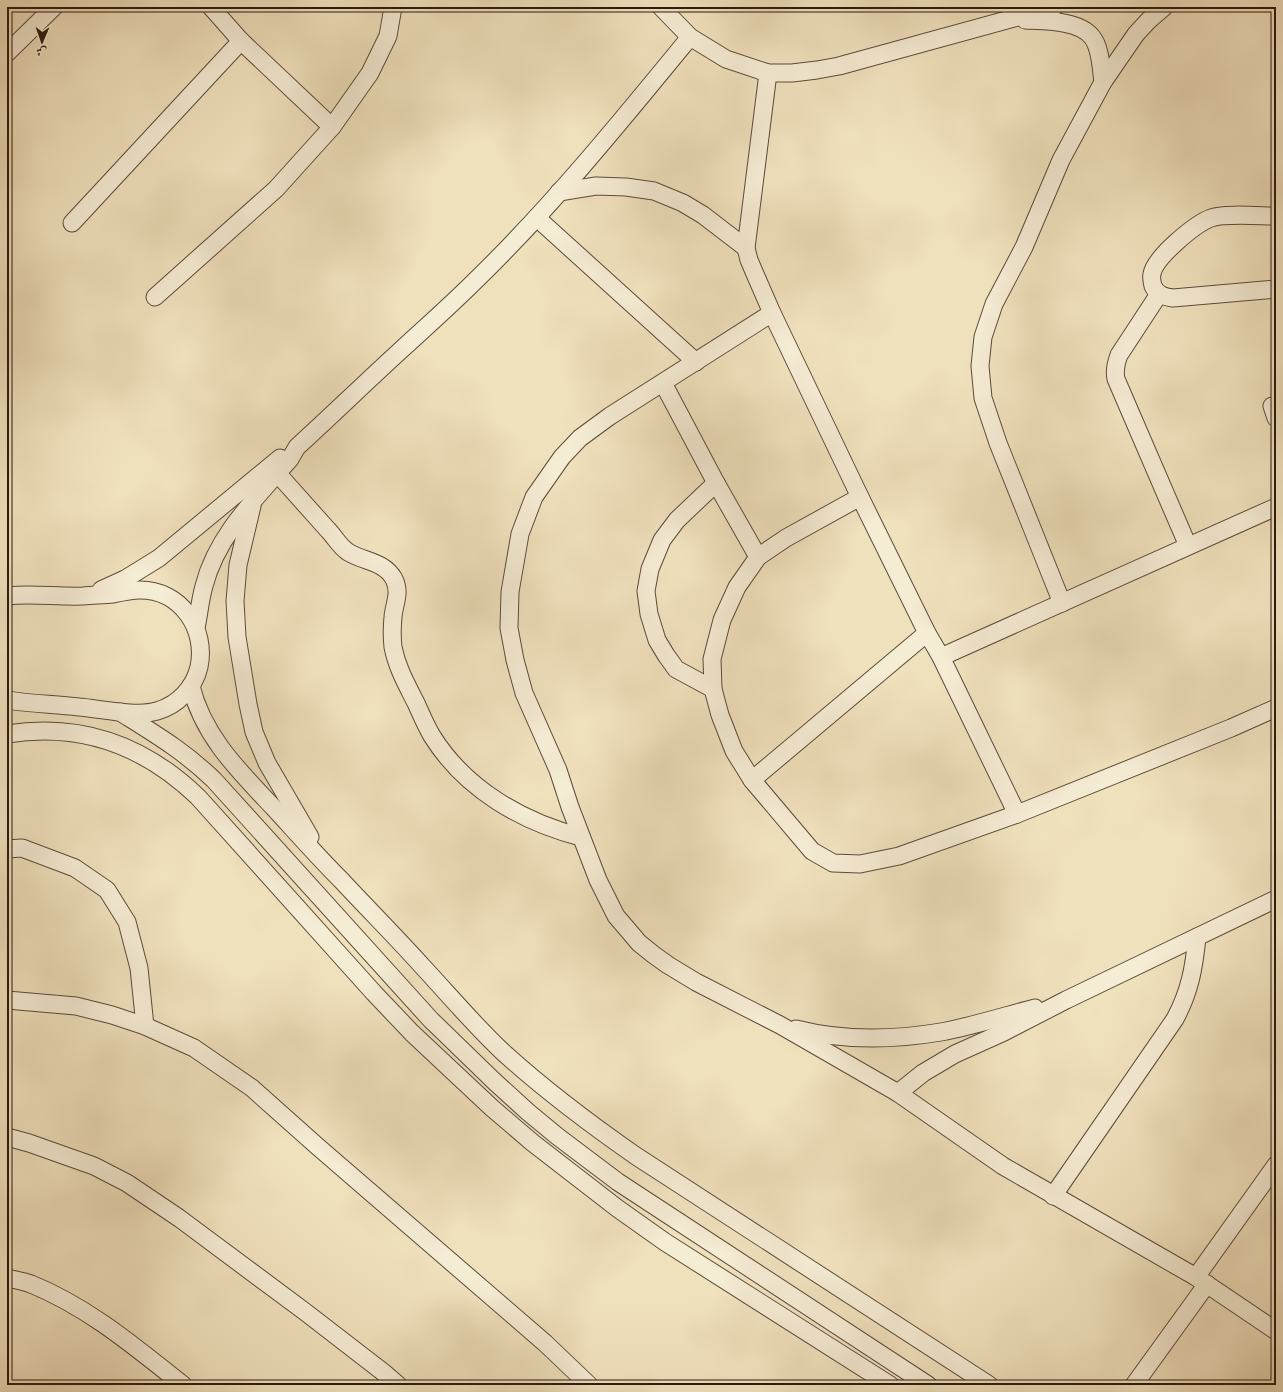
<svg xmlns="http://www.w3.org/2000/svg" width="1283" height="1392" viewBox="0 0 1283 1392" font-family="'Libre Caslon Text',Amiri,serif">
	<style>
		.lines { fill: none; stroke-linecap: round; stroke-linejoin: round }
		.minor-casing { stroke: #5c4b3a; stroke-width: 19 }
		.minor { stroke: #f5ecd4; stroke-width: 17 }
	</style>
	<rect width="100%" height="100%" fill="#f0e1bd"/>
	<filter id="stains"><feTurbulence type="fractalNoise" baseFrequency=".005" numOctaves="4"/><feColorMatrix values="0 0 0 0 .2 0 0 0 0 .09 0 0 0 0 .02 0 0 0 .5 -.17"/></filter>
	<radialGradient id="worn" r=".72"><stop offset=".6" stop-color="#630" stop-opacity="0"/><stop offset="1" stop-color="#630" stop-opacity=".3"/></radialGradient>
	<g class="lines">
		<defs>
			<g id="minor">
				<polyline points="661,7 690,37 726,59 768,73 792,73 817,70 839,66 1054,7"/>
				<path d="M1025,20C1044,21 1079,20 1092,37C1101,48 1101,69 1103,82"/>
				<polyline points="241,41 332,127"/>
				<polyline points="7,53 54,7"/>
				<polyline points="768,73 746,248 749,260 755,274 772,313 860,497 927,633 941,657 1017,814"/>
				<polyline points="559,192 596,186 626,187 654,191 683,203 703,215 746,248"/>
				<path d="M1276,216C1261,216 1224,213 1211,218C1195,224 1155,257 1152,274C1151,278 1152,282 1153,286C1157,295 1165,297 1173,298L1276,289"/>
				<polyline points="537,218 696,362"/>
				<polyline points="72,223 241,41 211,7"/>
				<path d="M1159,294L1119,355C1116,363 1114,370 1116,379L1188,546"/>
				<polyline points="155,297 276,189 332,127 370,73 388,36 393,7"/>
				<polyline points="772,313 610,416 580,438 562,457 534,497 520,534 510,592 509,628 515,660 524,693 558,770 570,807 598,880 616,916 628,930 639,943 654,955 668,965 696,982 780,1025 898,1093 923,1073 955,1054 1004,1032 1066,1000 1276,899"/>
				<polyline points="663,383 716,483 758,557"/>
				<polyline points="1272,406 1276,418"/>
				<path d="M277,473C294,492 311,511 328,530C335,537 339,546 348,552C364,562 384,561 394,579C401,593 394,604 393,617C392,627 392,638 393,647C397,668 407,685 416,703C421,714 426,726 432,736C465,789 522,822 581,837"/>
				<polyline points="860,497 786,538 758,557 737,587 722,620 712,659 713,689 720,715 734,751 752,780 812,851 833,863 860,864 899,856 1017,814 1231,728 1276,708"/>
				<polyline points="252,506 238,565 235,601 237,637 248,704 254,732 267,763 310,837"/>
				<polyline points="101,590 125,579 159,558 280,458"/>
				<path d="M7,596C32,593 57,597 83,596C93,595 103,595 113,594C122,592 131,590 140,590C181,590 207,629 199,667C194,688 178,705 157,711C137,717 101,709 79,707C55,704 31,704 7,700"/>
				<polyline points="1062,603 998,443 983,398 980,366 983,337 994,304 1024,247 1061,160 1103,82 1136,34 1149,20 1164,7"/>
				<path d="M196,628C199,614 200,600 204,586C217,535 257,497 290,459L297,447C332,415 366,382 401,350C426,327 452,304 476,280C553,205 622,120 690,37"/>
				<polyline points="941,657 1276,507"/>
				<path d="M191,686C203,736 239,771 273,807C296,832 318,857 342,881C369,910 397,938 423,967C450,996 475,1026 504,1053C546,1091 590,1124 636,1156L989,1385"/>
				<polyline points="713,689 676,669 666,655 657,640 649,614 646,591 650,569 662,540 677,520 716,483"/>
				<path d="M120,712C155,734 184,751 214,780L431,1020L495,1082L528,1112L557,1136L618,1182L928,1385"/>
				<path d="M7,734C81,722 145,746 198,797L374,993L412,1033L492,1108L533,1143L617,1208L665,1242L890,1385"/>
				<polyline points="752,780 927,633"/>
				<polyline points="7,849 22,848 75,868 107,890 127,922 139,968 145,1026"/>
				<polyline points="7,1000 76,1006 112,1015 145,1026 194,1048 252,1088 317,1146 545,1343 589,1385"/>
				<path d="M796,1029C843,1041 893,1040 941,1032C973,1026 1004,1016 1035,1008"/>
				<polyline points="898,1093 1003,1166 1196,1277 1276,1331"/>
				<polyline points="7,1137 29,1143 94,1166 127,1183 179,1218 304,1311 383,1372 398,1385"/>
				<path d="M1053,1196L1175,1019C1190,991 1194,968 1197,937"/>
				<polyline points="1196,1277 1276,1165"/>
				<path d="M7,1278C15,1280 23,1281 31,1284C88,1307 135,1347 183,1385"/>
				<polyline points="1134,1385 1207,1284"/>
			</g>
		</defs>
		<use href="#minor" class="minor-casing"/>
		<use href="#minor" class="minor"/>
	</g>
	<rect width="1283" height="1392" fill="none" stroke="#f0e1bd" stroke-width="24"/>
	<rect x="8" y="8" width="1267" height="1376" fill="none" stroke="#2b190f" stroke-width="2"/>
	<rect x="12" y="12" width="1259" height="1368" fill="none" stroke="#2b190f"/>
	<g transform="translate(42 42) rotate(182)" stroke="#f5ecd4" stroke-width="3" paint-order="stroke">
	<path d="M0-3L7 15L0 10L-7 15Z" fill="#2b190f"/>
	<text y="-6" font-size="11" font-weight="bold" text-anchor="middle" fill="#2b190f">ش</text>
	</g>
	<rect width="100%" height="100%" filter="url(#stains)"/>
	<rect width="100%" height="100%" fill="url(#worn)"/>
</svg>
